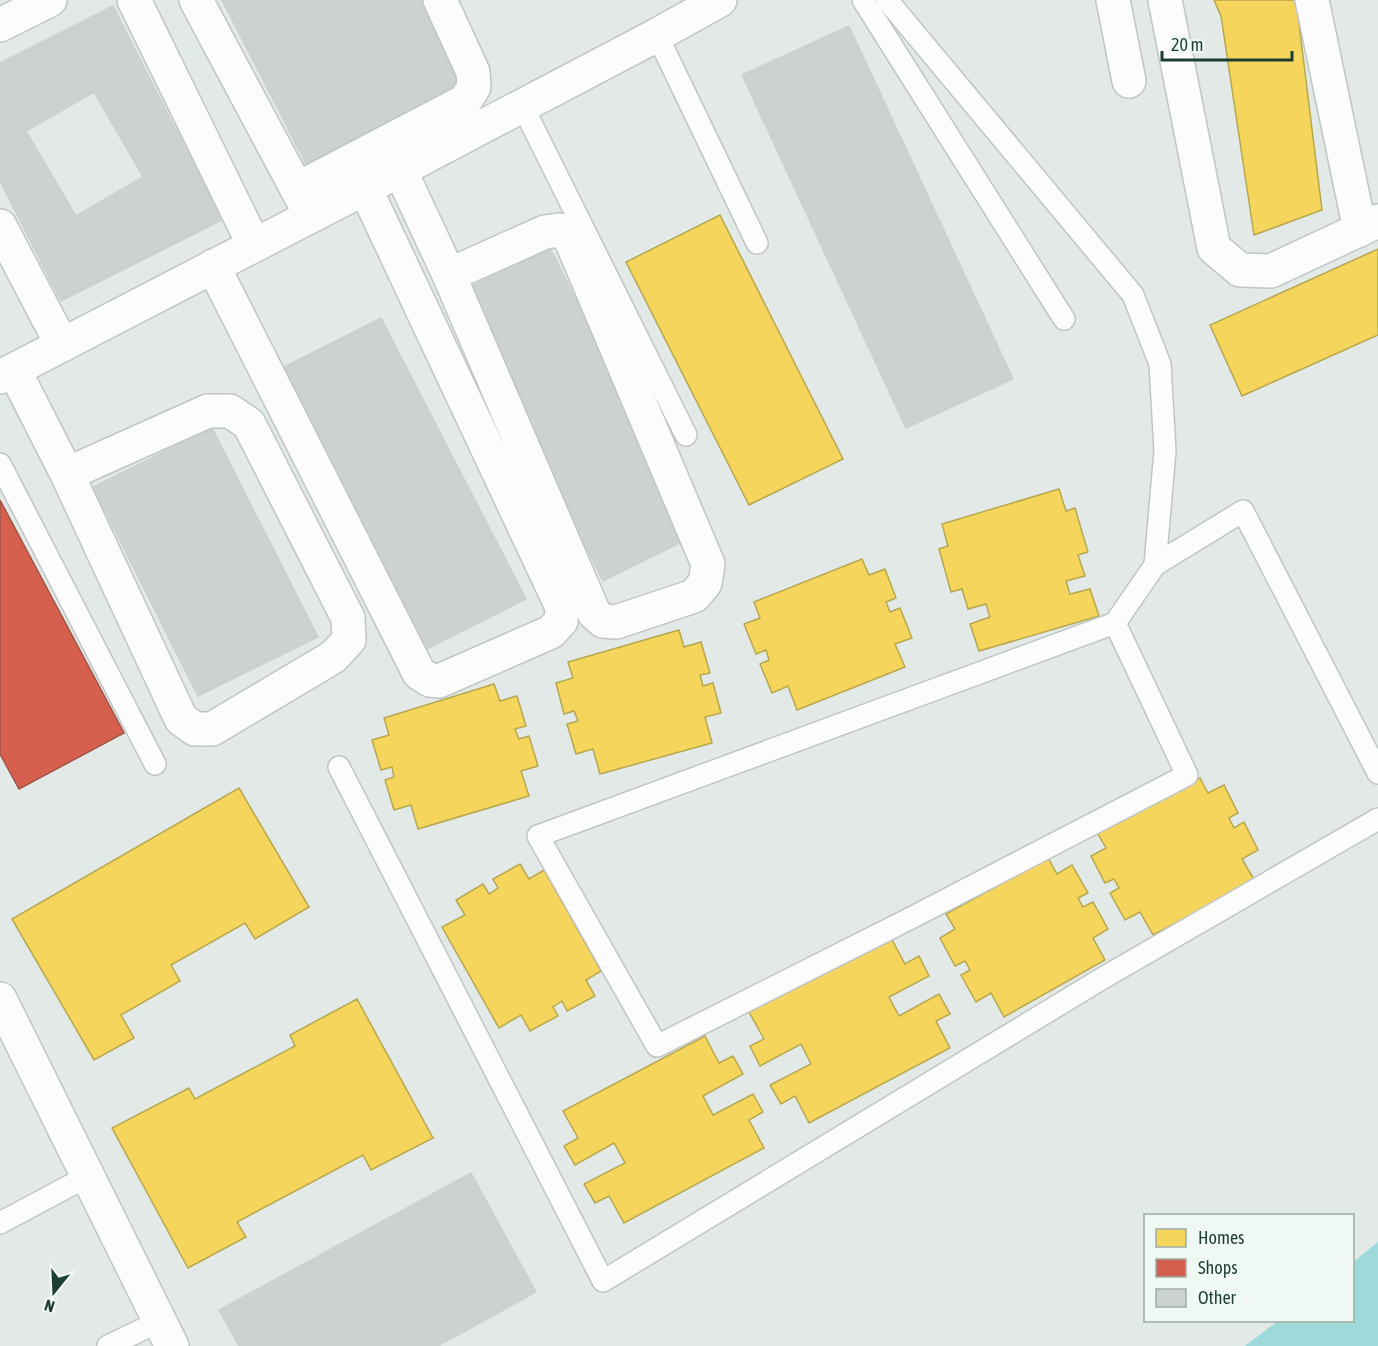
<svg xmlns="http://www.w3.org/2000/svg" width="1378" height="1346" viewBox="0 0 1378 1346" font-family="'Asap Condensed',sans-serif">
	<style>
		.water { fill: #9fdadb }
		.homes { fill: #f6d55c; stroke: #b6a84f; stroke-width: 1.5 }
		.shops { fill: #d6604d; stroke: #9f5645; stroke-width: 1.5 }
		.building { fill: #cbd2cf; stroke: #cbd2ce; stroke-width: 1.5; fill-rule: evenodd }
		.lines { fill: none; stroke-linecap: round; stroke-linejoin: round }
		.service-casing { stroke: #c0c6c3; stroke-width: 24 }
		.minor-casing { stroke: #c0c6c3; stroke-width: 36 }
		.service { stroke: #fbfcfb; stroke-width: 21 }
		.minor { stroke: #fbfcfb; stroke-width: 33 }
	</style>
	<rect width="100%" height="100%" fill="#e3e9e6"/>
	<polygon class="water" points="1378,1242 1378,1346 1245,1346 1278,1321 1352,1320 1353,1262"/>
	<g class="homes">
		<polygon points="1214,0 1296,0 1322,210 1254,235 1221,16"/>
		<polygon points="720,215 843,459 749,505 626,262"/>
		<polygon points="1378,249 1378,335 1242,396 1210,325"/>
		<polygon points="1059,489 1066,511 1075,508 1088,552 1078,555 1085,576 1066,581 1070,594 1090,589 1099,616 979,651 970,624 990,617 986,604 968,609 962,589 951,592 939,549 948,546 942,524"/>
		<polygon points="862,559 869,575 885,569 896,598 886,602 890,612 900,608 912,638 895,644 905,667 797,710 788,686 772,693 760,664 769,660 766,650 756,654 744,624 760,618 754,602"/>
		<polygon points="679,630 684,647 701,642 710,673 700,675 703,686 713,683 721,713 705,717 712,743 600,774 593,749 576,754 567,724 578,721 574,711 564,714 556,683 573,678 568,662"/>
		<polygon points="494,684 500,701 517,696 526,726 515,729 519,739 529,736 538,766 521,771 529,796 418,829 411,805 394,810 385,780 394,777 392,767 381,770 372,740 389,735 384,718"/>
		<polygon points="1200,778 1208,793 1224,785 1238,813 1229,818 1234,828 1244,822 1258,850 1242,859 1255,881 1153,935 1140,912 1125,920 1110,893 1119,888 1114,879 1105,883 1091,856 1106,848 1097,832"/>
		<polygon points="239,788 309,907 255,939 245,923 171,965 180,981 121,1015 134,1038 94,1060 12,919"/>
		<polygon points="1048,858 1057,874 1072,865 1088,893 1078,898 1083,907 1093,902 1108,929 1093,938 1105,960 1004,1017 991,993 976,1002 961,975 970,970 965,961 955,966 940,938 955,929 946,914"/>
		<polygon points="520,864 529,879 544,870 601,971 586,980 595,996 567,1011 562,1001 553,1007 558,1016 530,1031 521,1015 499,1028 442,927 465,915 456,900 483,884 489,894 498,888 493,879"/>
		<polygon points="890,936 905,964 919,956 929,976 889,997 899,1016 939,994 950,1014 936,1021 950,1048 809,1123 795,1096 781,1104 770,1085 811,1064 801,1044 760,1066 750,1046 764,1039 749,1012"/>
		<polygon points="357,999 433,1138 371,1170 363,1155 237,1222 246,1237 188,1268 112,1128 189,1088 195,1099 295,1046 290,1035"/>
		<polygon points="705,1036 719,1063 733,1056 743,1074 703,1096 713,1115 753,1094 763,1112 749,1120 764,1148 624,1223 609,1196 595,1203 584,1184 625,1163 614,1143 575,1165 564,1146 578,1138 563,1111"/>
	</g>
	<polygon class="shops" points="0,500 124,733 19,789 0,754"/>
	<g class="building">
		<polygon points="222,0 421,0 464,84 306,164"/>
		<path d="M113,6L222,220L61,301L0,181V63ZM94,92L143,177L76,216L26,131Z"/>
		<polygon points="849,26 1013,379 906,428 742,75"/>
		<polygon points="550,248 694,536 603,581 458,293"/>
		<polygon points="381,318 526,599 413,656 268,375"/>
		<polygon points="212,428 318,637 198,696 93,487"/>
		<polygon points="471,1173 536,1292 438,1346 239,1346 219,1310"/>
	</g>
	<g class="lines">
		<defs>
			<g id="service">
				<polyline points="863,0 1064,319"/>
				<polyline points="887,0 1133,295 1160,364 1165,451 1155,565"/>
				<polyline points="657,35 757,243"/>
				<polyline points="522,105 686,435"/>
				<polyline points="0,464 155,764"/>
				<polyline points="1115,623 1187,775 911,918 657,1046 538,836 1115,623 1155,565 1243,511 1378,773"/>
				<polyline points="339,767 603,1281 1103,978 1378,819"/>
				<polyline points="0,1223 88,1176"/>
				<polyline points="108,1346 160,1321"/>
			</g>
			<g id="minor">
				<polyline points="134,0 254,245"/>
				<polyline points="196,0 307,208"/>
				<polyline points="1113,0 1129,81"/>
				<polyline points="1165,0 1214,248 1240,270 1271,271 1378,221"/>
				<polyline points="1312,0 1360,230"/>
				<polyline points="0,25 50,0"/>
				<polyline points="400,170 449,275 594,613 603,621 616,622 694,596 705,583 708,564 570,238 559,230 545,232 449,275"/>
				<polyline points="297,189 465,101 474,87 473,72 440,0"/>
				<polyline points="0,226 62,345"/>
				<polyline points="213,266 419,673 430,680 439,681 551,632 561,621 562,607 365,188"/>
				<polyline points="14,370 67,474 181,719 195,729 212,729 333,657 349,640 348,618 249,424 230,411 208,411 67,474"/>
				<polyline points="0,377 400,170 657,35 720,0"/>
				<polyline points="0,999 172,1346"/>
			</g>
		</defs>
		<use href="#service" class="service-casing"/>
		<use href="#minor" class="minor-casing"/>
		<use href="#service" class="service"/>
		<use href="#minor" class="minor"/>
	</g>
	<rect x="1144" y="1214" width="210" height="108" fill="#f0f8f3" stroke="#9caea6" stroke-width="1.5"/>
	<rect x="1156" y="1229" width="30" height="18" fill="#f6d55c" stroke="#9caea6" stroke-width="1.5"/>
	<text x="1198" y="1244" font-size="18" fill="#1f3e32">Homes</text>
	<rect x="1156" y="1259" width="30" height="18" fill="#d6604d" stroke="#9caea6" stroke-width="1.5"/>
	<text x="1198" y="1274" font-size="18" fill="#1f3e32">Shops</text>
	<rect x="1156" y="1289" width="30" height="18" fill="#cbd2cf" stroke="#9caea6" stroke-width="1.5"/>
	<text x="1198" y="1304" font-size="18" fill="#1f3e32">Other</text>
	<g transform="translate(54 1292) rotate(198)" stroke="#f0f8f3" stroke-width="4.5" paint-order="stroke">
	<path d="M0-4.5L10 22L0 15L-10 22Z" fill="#1f3e32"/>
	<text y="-9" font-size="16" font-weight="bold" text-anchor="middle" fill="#1f3e32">N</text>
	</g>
	<path d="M1162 51v9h130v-9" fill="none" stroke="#1f3e32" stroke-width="3"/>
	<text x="1171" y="51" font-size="18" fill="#1f3e32" stroke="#f0f8f3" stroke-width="4.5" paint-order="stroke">20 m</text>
</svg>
